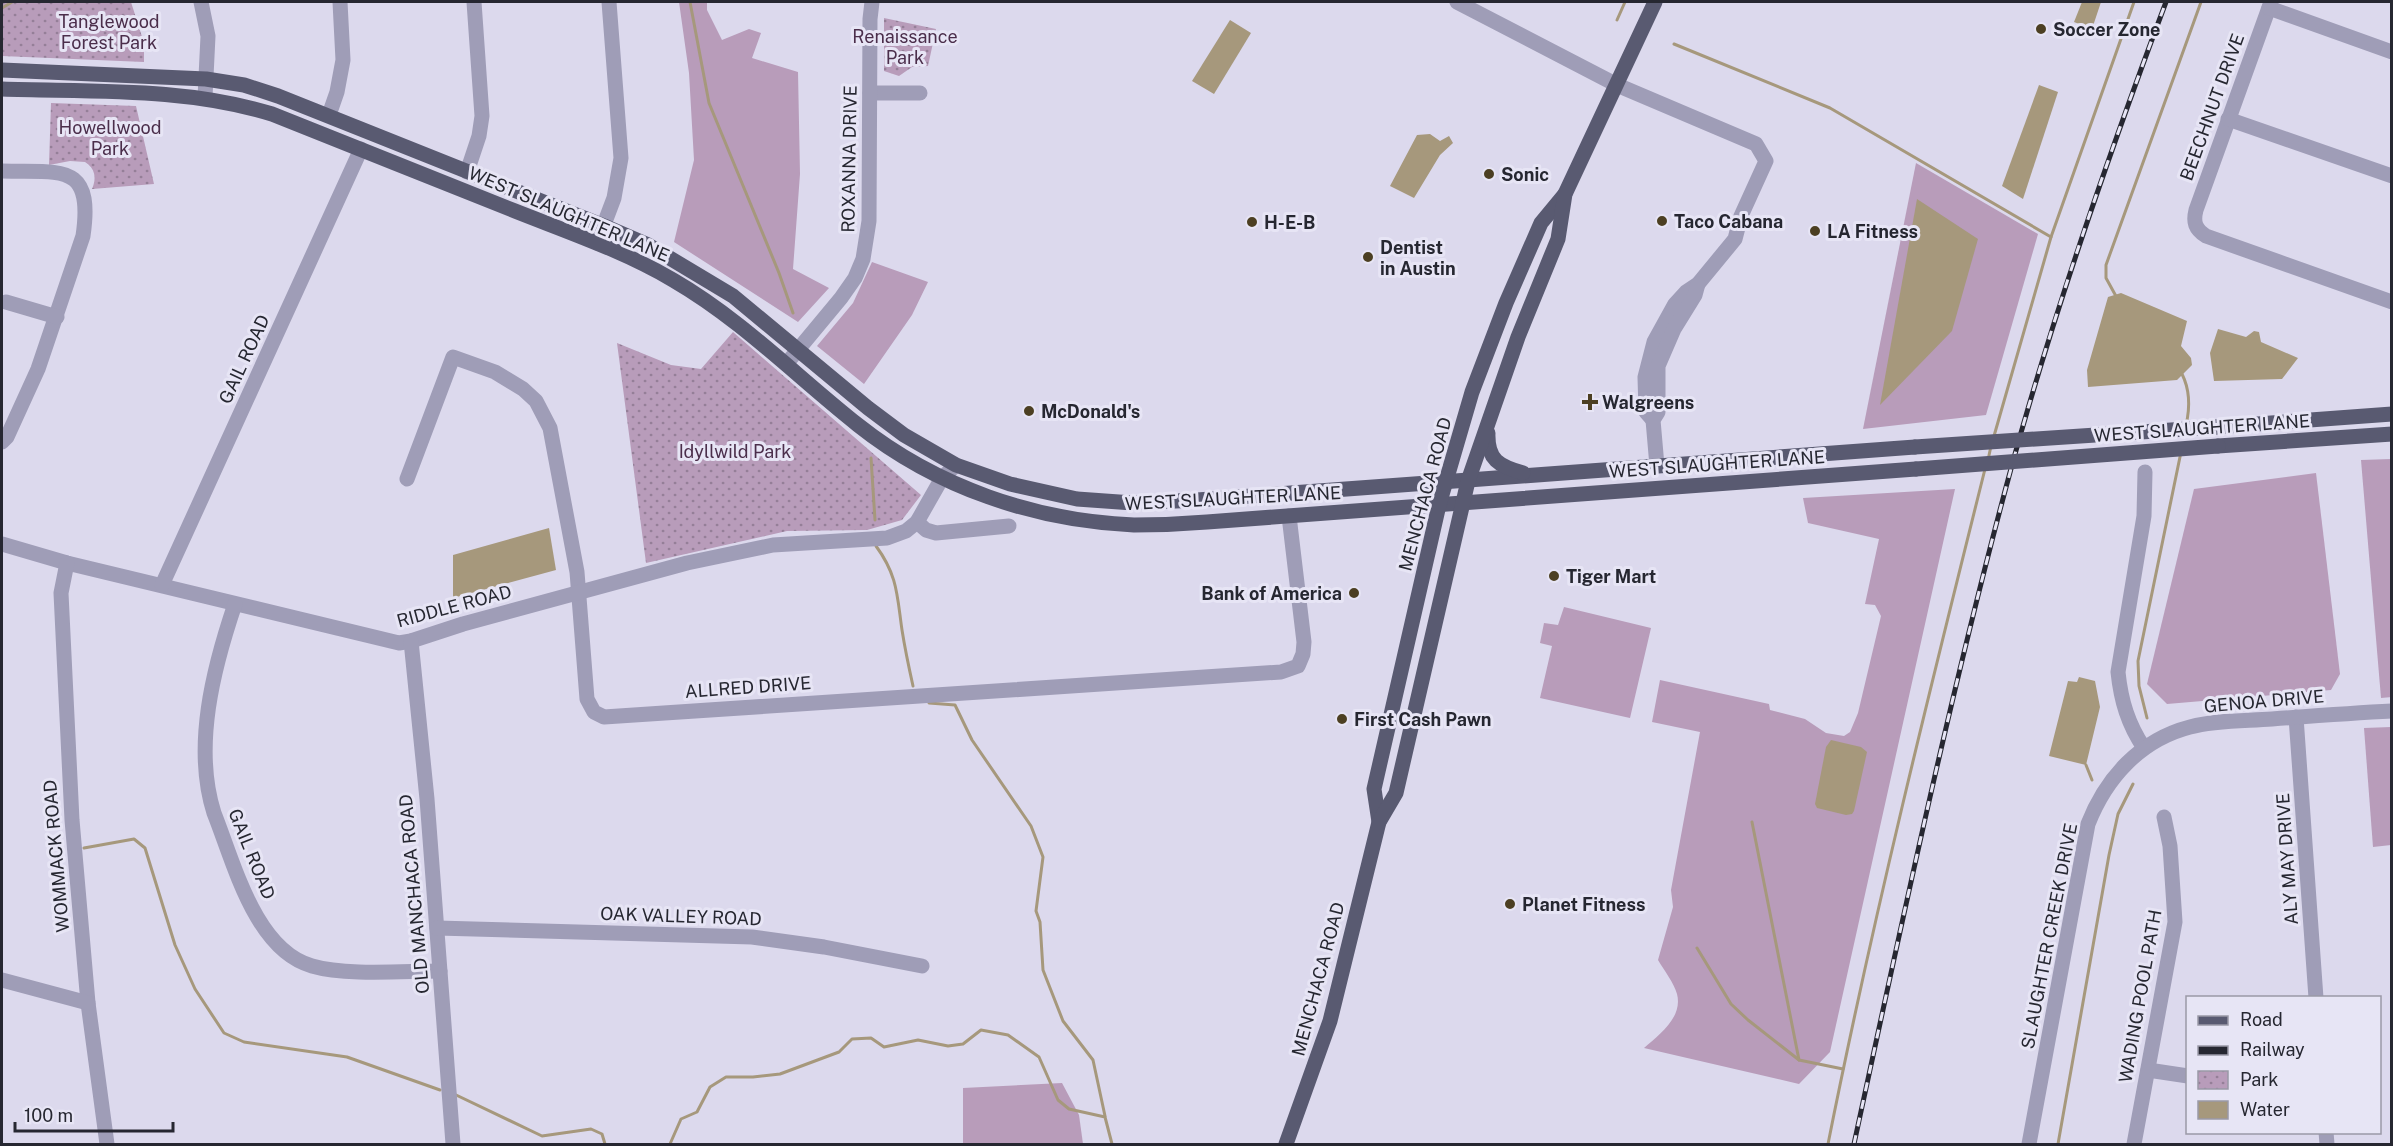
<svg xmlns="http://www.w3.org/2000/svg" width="2393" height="1146" viewBox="0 0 2393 1146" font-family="'Public Sans',sans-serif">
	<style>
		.grass { fill: #b89cba }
		.park { fill: url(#park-dots) }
		.water { fill: #a6987c }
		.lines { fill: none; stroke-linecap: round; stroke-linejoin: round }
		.stream { stroke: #a6987c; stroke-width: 3 }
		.minor { stroke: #9f9db7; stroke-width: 15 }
		.major { stroke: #595a71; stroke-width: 15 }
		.rail-casing { stroke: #262731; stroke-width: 5 }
		.rail { stroke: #e7e5f5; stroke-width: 3; stroke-dasharray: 9; stroke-linecap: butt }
		.major-bridge { stroke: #595a71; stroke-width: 15 }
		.poi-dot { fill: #4c3f22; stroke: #e7e5f5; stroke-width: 2 }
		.labels { text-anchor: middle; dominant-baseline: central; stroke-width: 6; stroke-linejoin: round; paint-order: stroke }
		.park-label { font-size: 18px; fill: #4b2e4b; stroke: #e7e5f5 }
		.poi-label { font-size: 18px; font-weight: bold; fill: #262731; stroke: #e7e5f5; text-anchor: start }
		.street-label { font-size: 18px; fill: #262731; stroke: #e7e5f5 }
	</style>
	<defs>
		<pattern id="park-dots" width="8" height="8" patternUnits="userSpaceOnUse" patternTransform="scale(1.5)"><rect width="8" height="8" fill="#b89cba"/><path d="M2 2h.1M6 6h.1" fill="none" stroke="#957f98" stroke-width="1.8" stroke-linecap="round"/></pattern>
	</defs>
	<rect width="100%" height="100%" fill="#dcd9ed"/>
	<g class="grass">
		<polygon points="679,2 707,2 707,10 722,40 749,29 761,33 752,58 798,72 800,174 793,269 829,288 798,322 674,242 694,160 689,73"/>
		<polygon points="1916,163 2038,234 1986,415 1863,429"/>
		<polygon points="872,262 928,282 912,315 864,384 817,346 853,303"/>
		<polygon points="2391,459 2392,697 2381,698 2361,460"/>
		<polygon points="2316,473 2340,674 2331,690 2167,704 2147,684 2194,489"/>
		<path d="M1955,489L1830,1052L1799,1084L1644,1048C1660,1034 1683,1017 1677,994C1674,983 1664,970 1658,960L1673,907L1671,890L1700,732L1652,722L1660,680L1769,704L1770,710L1805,719L1826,733L1844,736L1850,732L1858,713L1881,616L1875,605L1865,604L1879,539L1808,523L1803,498Z"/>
		<polygon points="1564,607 1651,628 1630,718 1540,698 1552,646 1540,643 1544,623 1558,625"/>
		<polygon points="2391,727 2391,845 2373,847 2364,728"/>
		<polygon points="1062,1083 1079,1115 1083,1144 963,1144 963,1088"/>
	</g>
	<g class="park">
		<polygon points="2,2 131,2 144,43 144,62 2,56"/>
		<polygon points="884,18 936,29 928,66 912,67 899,76 884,71"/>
		<path d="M51,103L136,106L154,184L92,189C97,178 95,168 85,162L70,161L49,165Z"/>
		<polygon points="733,332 921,495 902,520 867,530 787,531 646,563 617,343 671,365 701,369"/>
	</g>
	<g class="water">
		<polygon points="2082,2 2101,2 2092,29 2074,22"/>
		<polygon points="1230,20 1251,33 1214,94 1192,81"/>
		<polygon points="2039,85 2058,92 2023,199 2002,186"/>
		<polygon points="1430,134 1440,141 1449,136 1453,143 1440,155 1414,198 1390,186 1417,135"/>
		<polygon points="1917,199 1978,239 1952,331 1880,405"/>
		<polygon points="2121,293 2187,321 2181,346 2191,358 2192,365 2177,380 2088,387 2087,370 2108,297"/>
		<polygon points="2218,329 2246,337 2254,331 2259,332 2261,342 2298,358 2282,379 2214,381 2210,353"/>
		<polygon points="549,528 556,570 453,598 453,555"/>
		<polygon points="2079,677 2095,681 2100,707 2086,765 2049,756 2068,681 2077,682"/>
		<polygon points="1831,740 1861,747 1867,752 1854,811 1852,814 1846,815 1817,808 1815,804 1826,747"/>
	</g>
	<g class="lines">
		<g class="stream">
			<polyline points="690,2 709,103 779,273 793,313"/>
			<polyline points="2,8 12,2"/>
			<polyline points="1617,20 1625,2"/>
			<polyline points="1674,44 1830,108 2051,237"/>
			<polyline points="2117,298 2106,278 2106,265 2201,2"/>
			<path d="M2182,374C2190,390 2190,408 2186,425"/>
			<polyline points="1994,436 2051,237 2134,2"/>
			<polyline points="871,458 875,520"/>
			<polyline points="1988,460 1991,446"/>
			<path d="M876,546C898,576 897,596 902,630C905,649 909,668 913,686"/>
			<polyline points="929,703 955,705 972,740 1031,826 1043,857 1036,911 1040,922 1043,970 1063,1021 1093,1060 1105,1116"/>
			<polyline points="2147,718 2139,686 2138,661 2181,452"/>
			<polyline points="2086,765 2092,780"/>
			<polyline points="1752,822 1799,1060"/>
			<polyline points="84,848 134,839 145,848 175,945 195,989 224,1033 244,1042 347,1057 440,1090"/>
			<polyline points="1697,948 1731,1004 1748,1020 1799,1060 1843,1069"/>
			<polyline points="454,1094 542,1136 591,1129 602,1134 605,1144"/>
			<polyline points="670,1144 681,1119 697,1112 710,1087 726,1077 753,1077 780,1074 839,1052 852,1039 871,1038 884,1047 918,1040 948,1046 963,1044 981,1030 1008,1035 1039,1057 1058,1100 1069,1109 1105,1117 1112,1144"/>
			<path d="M1828,1144C1873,918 1929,693 1985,469"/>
			<polyline points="2058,1144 2109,855 2118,814 2133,784"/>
		</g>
		<g class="minor">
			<polyline points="201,2 208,36 205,97"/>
			<polyline points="1457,2 1617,85 1756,144 1766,161 1741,216 1735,239 1698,284 1686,292 1675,304 1654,342 1645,377 1646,412 1653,420"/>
			<path d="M2271,2L2196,210C2193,222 2195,229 2206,236L2392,302"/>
			<polyline points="2269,8 2392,52"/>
			<polyline points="870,93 920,93"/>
			<polyline points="329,115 337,92 343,60 340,2"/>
			<polyline points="2228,119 2392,176"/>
			<path d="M2,171C60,173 94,161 83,236L38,369L7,437L2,442"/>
			<polyline points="467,172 479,136 482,116 474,2"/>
			<polyline points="597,243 614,198 621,158 609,2"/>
			<polyline points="6,302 57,317"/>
			<polyline points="787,363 841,298 855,278 863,259 869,221 870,19 872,2"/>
			<polyline points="1657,466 1653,420 1658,412 1658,366 1674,329 1695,295 1698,284"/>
			<polyline points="407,479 453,357 495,372 523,389 536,401 550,428 577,572 587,699 594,712 604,717 1281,672 1298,666 1303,654 1304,642 1289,516"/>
			<polyline points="917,522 926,530 936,533 1009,526"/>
			<polyline points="2,544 67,563 399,643 411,641 463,624 687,563 773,545 887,538 906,531 917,522 942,478 956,465"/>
			<polyline points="67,563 61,593 72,820 88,1003 107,1144"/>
			<polyline points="162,585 361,149"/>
			<path d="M235,604C213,669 193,747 214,813C234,863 255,950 312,966C346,976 404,971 440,971"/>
			<polyline points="411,641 427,799 453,1144"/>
			<polyline points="2296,717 2316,998"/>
			<path d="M2144,748C2128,724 2121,701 2118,672L2144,516L2145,472"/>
			<polyline points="437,928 752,937 824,947 922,966"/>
			<polyline points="2,980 88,1003"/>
			<polyline points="2148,1070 2188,1076"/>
			<polyline points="2326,1132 2327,1144"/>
			<path d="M2029,1144L2088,824C2106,778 2140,740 2190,727C2216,720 2245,721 2272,719C2312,716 2352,713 2392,711"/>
			<polyline points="2134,1144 2175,922 2170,846 2164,817"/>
		</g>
		<g class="major">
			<polyline points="2,70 206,79 244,85 278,96 604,226 648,245 733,296 868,408 904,435 956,465 1010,484 1077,499 1133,503 1197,500 1915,447"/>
			<path d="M2,89C92,92 185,87 272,114C353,146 434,179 515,211C568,232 624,251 673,280C742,320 796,376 858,425C936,487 1035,521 1134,525C1158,525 1183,524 1207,522L1916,469"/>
			<polyline points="2216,427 2392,414"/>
			<path d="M1488,433C1487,460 1499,466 1523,473"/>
			<polyline points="2218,446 2392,434"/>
			<polyline points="1379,822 1374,789 1439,505 1472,392 1506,303 1541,223 1565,194"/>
			<polyline points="1286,1144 1330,1021 1379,822 1396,793 1468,481 1518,337 1558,239 1565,194 1655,2"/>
		</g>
		<defs>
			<path id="rail" d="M1854,1144C1903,917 1951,690 2012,465C2055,308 2109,154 2166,2"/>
		</defs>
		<use href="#rail" class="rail-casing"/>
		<use href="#rail" class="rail"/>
		<g class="major-bridge">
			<polyline points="1915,447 2216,427"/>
			<polyline points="1916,469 2218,446"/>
		</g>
	</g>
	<g class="poi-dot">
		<circle cx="2041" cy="29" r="6"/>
		<circle cx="1489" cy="174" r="6"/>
		<circle cx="1662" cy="221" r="6"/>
		<circle cx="1252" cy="222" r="6"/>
		<circle cx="1815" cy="231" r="6"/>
		<circle cx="1368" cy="257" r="6"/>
		<path d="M1587 393h6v6h6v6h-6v6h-6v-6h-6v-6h6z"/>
		<circle cx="1029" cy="411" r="6"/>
		<circle cx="1554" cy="576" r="6"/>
		<circle cx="1354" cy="593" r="6"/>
		<circle cx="1342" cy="719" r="6"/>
		<circle cx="1510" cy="904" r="6"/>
	</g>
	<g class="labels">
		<g class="park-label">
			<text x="109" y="21">Tanglewood<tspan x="109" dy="21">Forest Park</tspan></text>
			<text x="905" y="36">Renaissance<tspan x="905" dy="21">Park</tspan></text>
			<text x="110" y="127">Howellwood<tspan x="110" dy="21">Park</tspan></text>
			<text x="735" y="451">Idyllwild Park</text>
		</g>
		<g class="poi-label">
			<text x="2053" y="29">Soccer Zone</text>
			<text x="1501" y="174">Sonic</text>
			<text x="1674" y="221">Taco Cabana</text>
			<text x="1264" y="222">H-E-B</text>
			<text x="1827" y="231">LA Fitness</text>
			<text x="1380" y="247">Dentist<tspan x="1380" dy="21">in Austin</tspan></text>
			<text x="1602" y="402">Walgreens</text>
			<text x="1041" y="411">McDonald's</text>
			<text x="1566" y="576">Tiger Mart</text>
			<text x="1342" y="593" text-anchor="end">Bank of America</text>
			<text x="1354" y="719">First Cash Pawn</text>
			<text x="1522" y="904">Planet Fitness</text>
		</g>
		<g class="street-label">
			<text transform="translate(2212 107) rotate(-70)">BEECHNUT DRIVE</text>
			<text transform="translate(849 159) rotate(-89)">ROXANNA DRIVE</text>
			<text transform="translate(569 214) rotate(23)">WEST SLAUGHTER LANE</text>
			<text transform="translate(244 359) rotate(-65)">GAIL ROAD</text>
			<text transform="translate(2202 428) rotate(-4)">WEST SLAUGHTER LANE</text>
			<text transform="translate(1717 464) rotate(-4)">WEST SLAUGHTER LANE</text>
			<text transform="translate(1425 494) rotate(-75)">MENCHACA ROAD</text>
			<text transform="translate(1233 498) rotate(-3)">WEST SLAUGHTER LANE</text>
			<text transform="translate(454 606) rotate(-15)">RIDDLE ROAD</text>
			<text transform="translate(748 687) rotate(-4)">ALLRED DRIVE</text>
			<text transform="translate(2264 701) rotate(-5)">GENOA DRIVE</text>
			<text transform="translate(252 854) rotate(68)">GAIL ROAD</text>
			<text transform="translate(56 856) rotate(-95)">WOMMACK ROAD</text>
			<text transform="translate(2287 859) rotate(-94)">ALY MAY DRIVE</text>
			<text transform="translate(414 894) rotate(-95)">OLD MANCHACA ROAD</text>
			<text transform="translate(681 916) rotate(2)">OAK VALLEY ROAD</text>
			<text transform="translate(2049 936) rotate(-79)">SLAUGHTER CREEK DRIVE</text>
			<text transform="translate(1318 979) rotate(-75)">MENCHACA ROAD</text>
			<text transform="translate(2140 996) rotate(-80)">WADING POOL PATH</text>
		</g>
	</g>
	<rect width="2393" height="1146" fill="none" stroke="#262731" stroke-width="6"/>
	<rect x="2186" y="996" width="195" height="138" fill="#e7e5f5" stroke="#9a99a7" stroke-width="1.5"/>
	<rect x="2198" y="1016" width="30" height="9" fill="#595a71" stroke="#9a99a7" stroke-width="1.5"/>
	<text x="2240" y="1026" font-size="18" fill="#262731">Road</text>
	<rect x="2198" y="1046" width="30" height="9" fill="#262731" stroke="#9a99a7" stroke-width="1.5"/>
	<text x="2240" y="1056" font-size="18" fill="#262731">Railway</text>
	<rect x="2198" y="1071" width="30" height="18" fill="url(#park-dots)" stroke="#9a99a7" stroke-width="1.5"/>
	<text x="2240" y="1086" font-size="18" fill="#262731">Park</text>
	<rect x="2198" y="1101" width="30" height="18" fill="#a6987c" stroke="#9a99a7" stroke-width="1.5"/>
	<text x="2240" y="1116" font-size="18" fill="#262731">Water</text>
	<path d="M15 1122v9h158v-9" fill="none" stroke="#262731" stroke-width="3"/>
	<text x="24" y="1122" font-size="18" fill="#262731" stroke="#e7e5f5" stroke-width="4.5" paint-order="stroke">100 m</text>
</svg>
